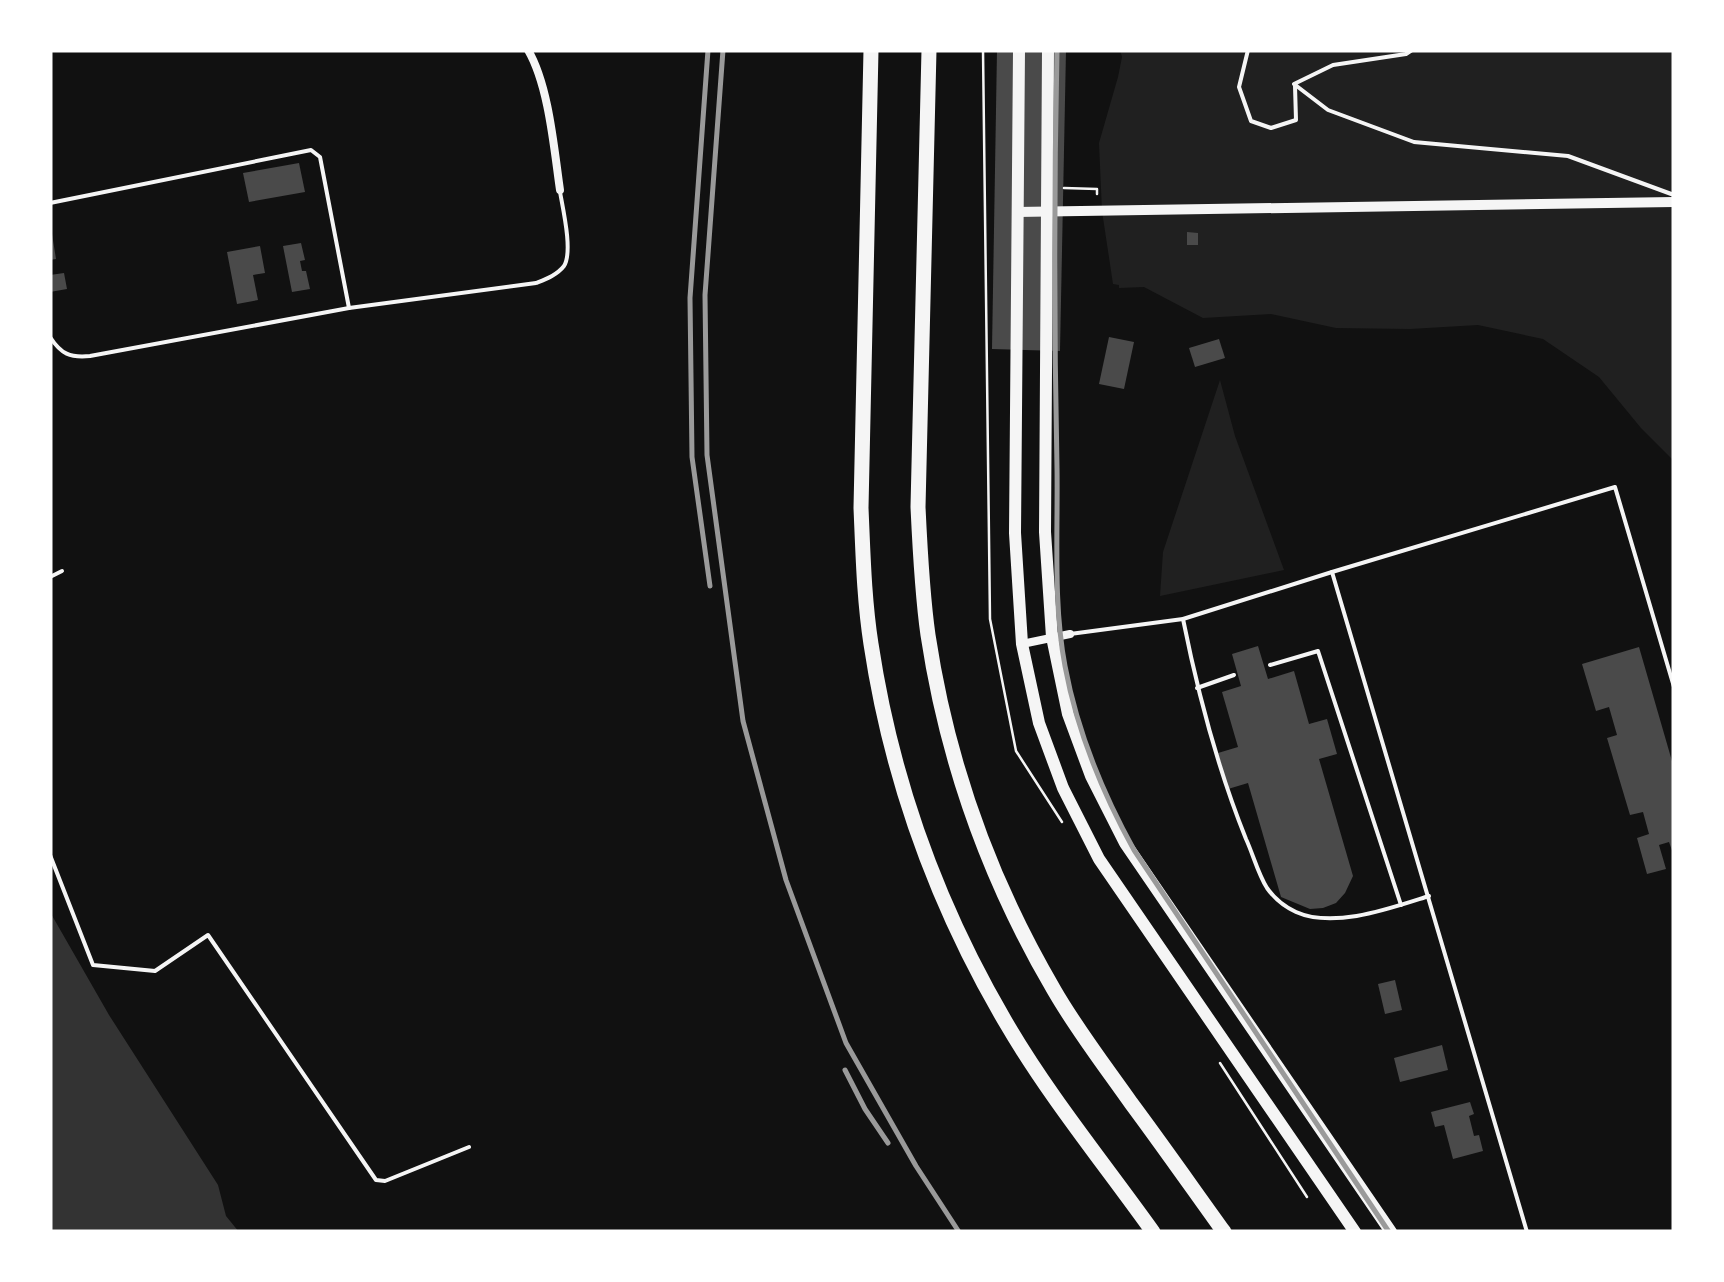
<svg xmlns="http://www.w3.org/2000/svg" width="1724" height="1282" viewBox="0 0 1724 1282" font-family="'Sofia Sans Condensed',sans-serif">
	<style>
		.green { fill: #202020 }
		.water { fill: #333 }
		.building { fill: #4a4a4a }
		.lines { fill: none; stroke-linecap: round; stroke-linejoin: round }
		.path { stroke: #f5f5f5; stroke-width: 2.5 }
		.service { stroke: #f5f5f5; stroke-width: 4 }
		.minor { stroke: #f5f5f5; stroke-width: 8 }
		.tertiary { stroke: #f5f5f5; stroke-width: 10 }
		.primary { stroke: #f5f5f5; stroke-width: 12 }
		.motorway { stroke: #f5f5f5; stroke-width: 15 }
		.rail { stroke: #9a9a9a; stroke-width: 5 }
	</style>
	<rect width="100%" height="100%" fill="#111"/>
	<g class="green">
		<polygon points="1120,50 1674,50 1674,461 1641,428 1599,377 1543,339 1478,325 1410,329 1336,328 1271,314 1203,318 1144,287 1119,288 1119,285 1113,284 1102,211 1099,143 1118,77 1122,57"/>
		<polygon points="1220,380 1235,436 1284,570 1160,596 1163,552"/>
	</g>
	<polygon class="water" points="50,912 109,1015 218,1185 226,1216 239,1232 50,1232"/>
	<g class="building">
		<polygon points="997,50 1066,50 1060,351 992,349"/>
		<polygon points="299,163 305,192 249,202 243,173"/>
		<polygon points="1187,232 1198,233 1198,245 1187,245"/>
		<polygon points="50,234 52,234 56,259 50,260"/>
		<polygon points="301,243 305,260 300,261 302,271 306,271 310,289 292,292 283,246"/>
		<polygon points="260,246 265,273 253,275 258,300 237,304 227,252"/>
		<polygon points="64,273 67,289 50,292 50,275"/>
		<polygon points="1109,337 1134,342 1124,389 1099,384"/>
		<polygon points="1219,339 1225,358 1195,367 1189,348"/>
		<polygon points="1258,646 1268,679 1294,671 1309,724 1327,719 1337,754 1319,759 1353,876 1345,893 1336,903 1323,908 1310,909 1281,897 1248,783 1228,789 1218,753 1238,747 1222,692 1241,686 1232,654"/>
		<polygon points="1639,647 1674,768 1674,856 1669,842 1659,845 1666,869 1647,874 1637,838 1649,834 1643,812 1630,815 1607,738 1617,735 1609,707 1596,711 1582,664"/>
		<polygon points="1395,980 1402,1010 1385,1014 1378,984"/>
		<polygon points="1442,1045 1448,1070 1400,1082 1394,1058"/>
		<polygon points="1470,1102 1474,1114 1469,1116 1474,1136 1479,1135 1483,1151 1453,1159 1444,1125 1435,1127 1431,1112"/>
	</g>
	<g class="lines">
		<g class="path">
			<polyline points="983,50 990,619 1016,751 1062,822"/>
			<polyline points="1064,188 1097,189 1097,194"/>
			<polyline points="1220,1063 1307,1197"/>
		</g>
		<g class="service">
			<polyline points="1248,50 1239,87 1251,121 1271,128 1296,120 1295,86"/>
			<polyline points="1412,50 1406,54 1333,65 1294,84 1328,110 1414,142 1568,156 1674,195"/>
			<polyline points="50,203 311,150 320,157 349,308"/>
			<path d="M50,337C61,354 70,358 90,356L349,308L536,283C546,279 557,275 564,266C573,252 563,209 560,192"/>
			<polyline points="1332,572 1527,1232"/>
			<polyline points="50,577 62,571"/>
			<path d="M1183,619C1198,694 1217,767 1246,839C1253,854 1258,874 1267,888C1274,898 1285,907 1296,912C1334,929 1391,908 1429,896"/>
			<polyline points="1070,634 1183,619 1332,572 1615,487 1674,687"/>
			<polyline points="1270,665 1318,651 1401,905"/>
			<polyline points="1197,688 1234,675"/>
			<polyline points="50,855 93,965 155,971 208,935 376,1180 385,1181 469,1147"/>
		</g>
		<g class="minor">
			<path d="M528,50C549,86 554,149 560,190"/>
			<polyline points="1022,644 1070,634"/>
		</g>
		<polyline class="tertiary" points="1017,212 1674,202"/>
		<g class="primary">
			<polyline points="1019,50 1015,533 1022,644 1039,723 1063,788 1099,859 1355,1232"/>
			<polyline points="1048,50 1045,532 1052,637 1068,714 1091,776 1125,843 1391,1232"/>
		</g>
		<g class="motorway">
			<path d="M871,50L861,508C863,553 864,599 871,644C891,777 937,905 1005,1021C1048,1095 1103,1162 1153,1232"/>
			<path d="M929,50L918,507C920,550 922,593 928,635C947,761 990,881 1054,990C1077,1030 1105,1066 1131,1103C1163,1146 1193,1189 1224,1232"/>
		</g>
		<g class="rail">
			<polyline points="708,50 690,298 692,457 710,586"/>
			<polyline points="723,50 705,295 707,455 743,721 786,880 846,1043 916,1166 959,1232"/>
			<path d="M1057,50C1054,189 1054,329 1057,468C1058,532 1053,604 1065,666C1077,731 1102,792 1134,850L1389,1232"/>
			<polyline points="845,1070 865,1109 888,1143"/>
		</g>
	</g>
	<rect width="1724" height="1282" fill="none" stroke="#ffffff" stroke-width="105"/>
</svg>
